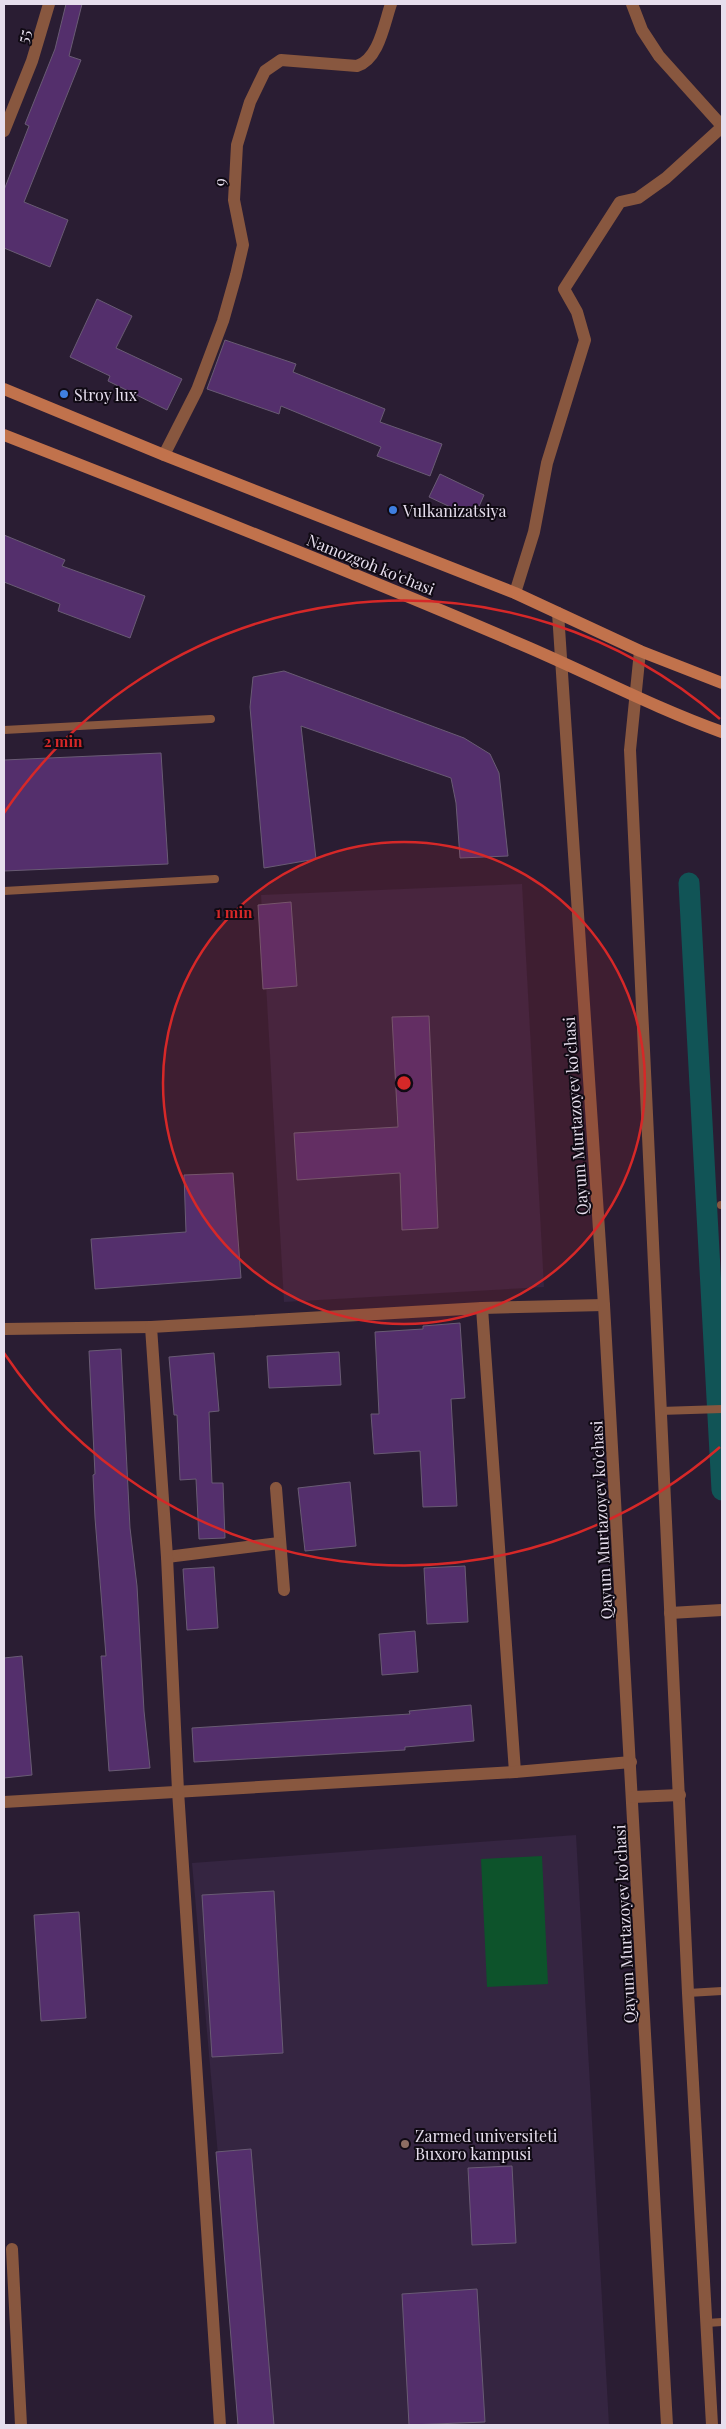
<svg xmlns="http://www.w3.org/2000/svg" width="726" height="2429" viewBox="0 0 726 2429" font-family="'Playfair Display',serif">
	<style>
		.built { fill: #352541 }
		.green { fill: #0d532b }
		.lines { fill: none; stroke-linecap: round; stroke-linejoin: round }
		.canal { stroke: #115456; stroke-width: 21 }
		.building { fill: #542f6c; stroke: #695b74 }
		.service { stroke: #88573f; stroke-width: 8 }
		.minor { stroke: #88573f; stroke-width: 12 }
		.tertiary { stroke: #88573f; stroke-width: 12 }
		.secondary { stroke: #c1724c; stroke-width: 12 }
		.ring { fill: none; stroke: #d62828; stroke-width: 2.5 }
		.shop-dot { fill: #3f7fe0; stroke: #100a14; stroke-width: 2 }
		.education-dot { fill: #8d6e63; stroke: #100a14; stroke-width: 2 }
		.labels { text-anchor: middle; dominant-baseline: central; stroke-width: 4; stroke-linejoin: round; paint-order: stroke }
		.street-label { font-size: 16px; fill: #e6deed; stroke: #100a14 }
		.poi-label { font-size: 16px; fill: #e6deed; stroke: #100a14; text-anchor: start }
		.centre { fill: #d62828; stroke: #100a14; stroke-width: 2.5 }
		.ring-label { font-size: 15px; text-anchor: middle; font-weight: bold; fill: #d62828; stroke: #100a14; stroke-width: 4; stroke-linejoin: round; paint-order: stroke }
	</style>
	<rect width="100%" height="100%" fill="#2a1d33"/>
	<g class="built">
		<polygon points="522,884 544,1287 284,1302 261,895"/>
		<polygon points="576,1835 609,2425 242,2425 192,1863"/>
	</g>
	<polygon class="green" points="542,1856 548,1984 487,1987 481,1859"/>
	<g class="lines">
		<polyline class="canal" points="689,883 722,1490"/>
	</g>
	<g class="building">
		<polygon points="66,4 82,4 69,56 81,60 24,202 68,220 50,267 4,248 4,190 29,126 25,124 55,49"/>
		<polygon points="97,299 132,316 116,348 182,379 167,410 108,381 110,376 70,357"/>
		<polygon points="225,340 296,364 293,372 385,409 380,422 442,444 430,476 377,456 381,447 281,406 279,414 207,389"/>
		<polygon points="440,474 484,495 474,518 429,497"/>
		<polygon points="4,535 65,560 62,566 145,596 130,638 58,611 60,604 4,582"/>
		<polygon points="284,671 464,738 490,754 499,773 508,856 460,858 456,803 451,778 301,726 316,859 264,868 250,707 253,677"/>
		<polygon points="161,753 168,864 4,871 4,760"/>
		<polygon points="291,902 297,986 263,989 258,905"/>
		<polygon points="429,1016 438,1228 402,1230 400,1173 297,1180 294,1133 398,1127 392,1017"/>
		<polygon points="233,1173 241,1278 95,1289 91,1239 186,1232 184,1175"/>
		<polygon points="460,1323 465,1398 451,1399 457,1506 423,1507 420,1451 374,1454 371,1414 379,1414 375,1332 423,1329 423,1326"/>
		<polygon points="121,1349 130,1528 137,1586 144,1711 150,1768 109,1771 101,1656 106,1656 95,1518 93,1475 95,1474 89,1351"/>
		<polygon points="339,1352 341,1385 269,1388 267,1356"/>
		<polygon points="214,1353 219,1411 209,1412 212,1483 223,1483 225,1538 199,1539 196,1479 180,1480 177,1415 174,1415 169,1357"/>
		<polygon points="350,1482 356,1546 305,1551 298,1488"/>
		<polygon points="465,1566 468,1622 427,1624 424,1568"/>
		<polygon points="214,1567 218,1628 187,1630 183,1569"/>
		<polygon points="415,1631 418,1672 382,1675 379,1634"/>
		<polygon points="22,1656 32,1775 4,1778 4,1658"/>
		<polygon points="471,1705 474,1741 405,1747 405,1750 194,1762 192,1728 410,1714 409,1711"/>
		<polygon points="274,1891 283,2053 212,2057 202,1895"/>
		<polygon points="79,1912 86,2018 41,2021 34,1915"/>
		<polygon points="251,2149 274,2425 238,2425 216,2152"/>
		<polygon points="512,2166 516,2243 472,2245 468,2168"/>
		<polygon points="477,2289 485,2422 409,2425 402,2294"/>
	</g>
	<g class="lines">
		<g class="service">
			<polyline points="4,730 211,719"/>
			<polyline points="4,891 215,879"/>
			<polyline points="721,1205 722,1205"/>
			<polyline points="660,1411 722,1409"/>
			<polyline points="688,1993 722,1991"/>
			<polyline points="707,2323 722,2322"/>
		</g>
		<g class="minor">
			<polyline points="632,4 642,30 659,56 722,126"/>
			<polyline points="4,131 32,61 49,4"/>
			<path d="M164,455L197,390L223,321L236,275L243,245L234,200L237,145L250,102L265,71L281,60L357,66C379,59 384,24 391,4"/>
			<polyline points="515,593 534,532 547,463 585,340 577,312 564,289 620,202 638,198 666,178 722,127"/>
			<polyline points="482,1308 515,1772"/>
			<polyline points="4,1329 151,1327"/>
			<polyline points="276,1488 284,1590"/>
			<polyline points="167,1557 279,1543"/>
			<polyline points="670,1613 722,1610"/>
			<polyline points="4,1802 515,1772 631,1762"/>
			<polyline points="12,2249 21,2425"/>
			<polyline points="220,2425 178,1791 167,1557 151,1327 482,1308 604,1305"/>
		</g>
		<g class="tertiary">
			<polyline points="558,613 604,1305 667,2425"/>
			<polyline points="640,651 630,750 688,1993 712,2425"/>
			<polyline points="633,1797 680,1795"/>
		</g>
		<g class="secondary">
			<polyline points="4,389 164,455 515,593 640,651 722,683"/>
			<path d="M4,435C176,502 348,570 518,643C587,672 652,707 722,732"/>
		</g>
	</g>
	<circle cx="404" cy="1083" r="241" fill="#d62828" fill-opacity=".12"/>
	<g class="ring">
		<circle cx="404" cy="1083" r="241"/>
		<path d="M720 1447A482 482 0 0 1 4 1353M4 813A482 482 0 0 1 720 719"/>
	</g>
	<g class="shop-dot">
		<circle cx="64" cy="394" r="5"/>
		<circle cx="393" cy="510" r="5"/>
	</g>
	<circle class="education-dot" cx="405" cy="2144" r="5"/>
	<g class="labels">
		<g class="street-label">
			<text transform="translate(23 36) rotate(-74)">55</text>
			<text transform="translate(219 182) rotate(-87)">9</text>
			<text transform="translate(371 564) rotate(22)">Namozgoh ko'chasi</text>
			<text transform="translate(575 1116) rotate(-94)">Qayum Murtazoyev ko'chasi</text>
			<text transform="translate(601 1520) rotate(-93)">Qayum Murtazoyev ko'chasi</text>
			<text transform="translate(624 1924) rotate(-93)">Qayum Murtazoyev ko'chasi</text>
		</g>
		<g class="poi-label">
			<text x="74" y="394">Stroy lux</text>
			<text x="403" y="510">Vulkanizatsiya</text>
			<text x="415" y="2135">Zarmed universiteti<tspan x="415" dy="18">Buxoro kampusi</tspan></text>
		</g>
	</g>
	<circle cx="404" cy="1083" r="8" class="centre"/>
	<g class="ring-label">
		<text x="63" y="747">2 min</text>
		<text x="234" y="918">1 min</text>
	</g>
	<rect width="726" height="2429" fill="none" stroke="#e6deed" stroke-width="10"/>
</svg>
